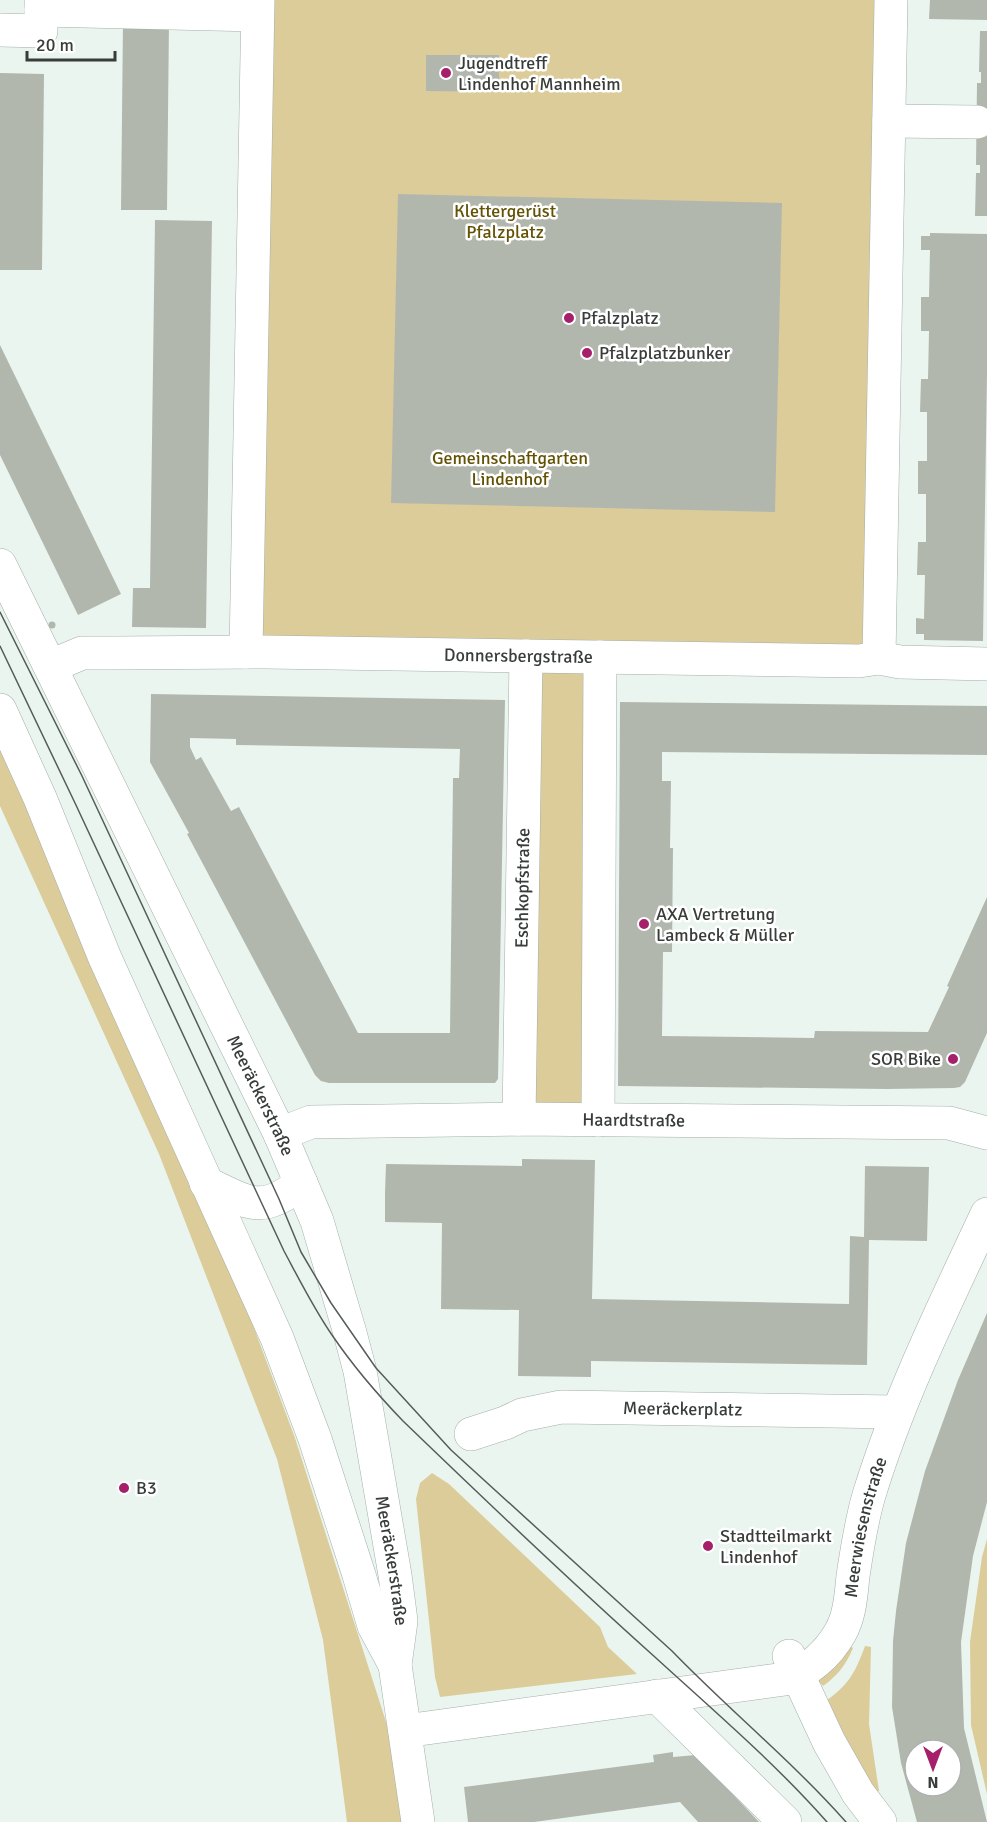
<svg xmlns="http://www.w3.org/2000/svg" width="987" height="1822" viewBox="0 0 987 1822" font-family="Signika,sans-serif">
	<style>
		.green { fill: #dbcc99 }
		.building { fill: #b2b7ae; fill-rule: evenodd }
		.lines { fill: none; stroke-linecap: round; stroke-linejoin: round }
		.minor-casing { stroke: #a4afa9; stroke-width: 34 }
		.minor { stroke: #fff; stroke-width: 33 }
		.tram { stroke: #565c59; stroke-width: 1.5 }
		.poi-dot { fill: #a51f6a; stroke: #fff; stroke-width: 2 }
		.labels { text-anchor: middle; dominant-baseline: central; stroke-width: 5; stroke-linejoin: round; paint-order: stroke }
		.poi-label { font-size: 18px; fill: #383d3a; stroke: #fff; text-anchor: start }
		.park-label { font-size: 18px; fill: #635104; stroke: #fff }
		.street-label { font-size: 18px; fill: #383d3a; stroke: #fff }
	</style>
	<rect width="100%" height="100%" fill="#eaf5ef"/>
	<g class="green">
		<polygon points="266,0 890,0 879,658 600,657 598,1120 519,1119 525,656 255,647"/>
		<polygon points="0,738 210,1210 295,1438 388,1728 403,1822 347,1822 323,1640 277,1459 159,1154 0,806"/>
		<polygon points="432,1473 449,1484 600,1627 608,1647 637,1674 440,1697 435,1677 416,1499 420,1483"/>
		<polygon points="987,1539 987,1794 971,1725 970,1642 982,1557"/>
		<path d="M848,1645L853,1648C846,1665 838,1675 823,1686L818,1680C832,1670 840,1660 848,1645Z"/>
		<path d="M865,1646L871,1647L869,1724L879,1791L875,1793L822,1704C848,1685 854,1676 865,1646Z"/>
	</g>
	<g class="building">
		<polygon points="930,0 987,0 987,20 929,19"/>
		<polygon points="123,21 169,21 167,210 121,210"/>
		<polygon points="980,31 987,31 987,216 975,216 976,173 980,173 980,165 976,165 977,83 981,83 981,72 979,72"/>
		<polygon points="426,55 499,55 499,92 426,91"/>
		<polygon points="0,73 44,74 42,270 0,270"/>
		<polygon points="398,194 782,203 775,512 391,503"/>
		<polygon points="155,220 212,221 206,628 132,627 133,588 150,588"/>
		<polygon points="930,233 987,234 987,374 983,641 924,640 924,634 916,634 916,618 924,619 925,575 917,575 918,542 926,542 926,494 918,494 918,461 927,461 927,412 920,412 921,379 928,379 929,331 921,331 921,297 929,297 930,250 921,250 921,236 930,236"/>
		<polygon points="0,345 121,594 78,615 0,455"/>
		<circle cx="52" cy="625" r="3.5"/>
		<path d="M151,694L505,700L498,1079L495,1083H329L321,1081L315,1075L187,834L189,833L150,762ZM190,738L236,739V745L460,749L459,778H453L450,1033H358L239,807L231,811L201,757L196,760L190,747Z"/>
		<polygon points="620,702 987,706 987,755 662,752 662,781 671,781 670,848 673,848 672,952 663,952 662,1036 814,1038 815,1031 928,1032 949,987 947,986 987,897 987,1033 965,1082 960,1087 954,1088 887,1089 618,1086"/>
		<polygon points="522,1159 595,1160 592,1299 849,1304 850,1236 864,1237 865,1166 929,1167 927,1241 869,1240 867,1365 591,1361 591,1377 518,1376 519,1310 441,1309 442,1223 385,1222 385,1193 386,1164 522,1166"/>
		<path d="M987,1313V1502L973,1556L961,1642L964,1728L987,1822H917L901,1763L892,1707L893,1641L896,1611L906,1543L925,1471L958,1380ZM915,1750H951V1786H915Z"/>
		<polygon points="673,1752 673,1757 696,1755 759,1822 698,1822 680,1802 534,1822 468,1822 464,1787 654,1762 653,1755"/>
	</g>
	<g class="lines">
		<defs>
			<g id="minor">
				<polyline points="41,10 257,15"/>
				<polyline points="0,30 41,31 41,0"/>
				<polyline points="889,121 977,122"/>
				<path id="s1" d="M0,565L280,1134L317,1221L350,1333L360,1371L395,1575L401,1621L395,1665L418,1822"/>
				<polyline points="246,652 258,0"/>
				<polyline points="879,658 891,0"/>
				<path id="s2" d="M51,666L82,653H114L265,652L859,661L879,658L900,662L987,664"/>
				<polyline points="0,710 40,798 105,958 277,1338 315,1439 359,1575 374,1626 395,1665"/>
				<path id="s3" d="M519,1119L526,656"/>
				<polyline points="598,1120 600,657"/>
				<path id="s4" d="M280,1134L311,1122L519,1119L949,1123L987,1133"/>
				<path d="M206,1183C247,1202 261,1216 301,1183"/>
				<path id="s5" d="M471,1434L505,1423L522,1415L561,1407L897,1412"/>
				<polyline points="789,1656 829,1742 858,1793 880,1822"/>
				<polyline points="657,1696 785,1822"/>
				<path id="s6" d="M405,1731L785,1679C808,1672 828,1654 840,1633C850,1616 851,1595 853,1576C857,1549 861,1522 869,1495C899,1397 944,1306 987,1214"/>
			</g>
		</defs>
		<use href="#minor" class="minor-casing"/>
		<use href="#minor" class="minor"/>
		<g class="tram">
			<path d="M0,612L82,776L279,1199L301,1252L331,1303L376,1368L451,1450L672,1651C729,1710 792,1761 846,1822"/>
			<path d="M0,646L75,803L284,1251C299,1279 314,1309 332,1335C353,1366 377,1394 403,1421C486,1501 570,1581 656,1658C714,1711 775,1763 827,1822"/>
		</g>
	</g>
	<g class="poi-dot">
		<circle cx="446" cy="73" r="6"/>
		<circle cx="569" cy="318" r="6"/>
		<circle cx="587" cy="353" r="6"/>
		<circle cx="644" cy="924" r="6"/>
		<circle cx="953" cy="1059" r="6"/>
		<circle cx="124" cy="1488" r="6"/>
		<circle cx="708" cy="1546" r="6"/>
	</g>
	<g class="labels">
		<g class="poi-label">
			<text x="458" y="63">Jugendtreff<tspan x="458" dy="21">Lindenhof Mannheim</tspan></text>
			<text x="581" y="318">Pfalzplatz</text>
			<text x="599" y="353">Pfalzplatzbunker</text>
			<text x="656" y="914">AXA Vertretung<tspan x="656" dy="21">Lambeck &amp; Müller</tspan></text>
			<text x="941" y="1059" text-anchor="end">SOR Bike</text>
			<text x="136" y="1488">B3</text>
			<text x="720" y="1536">Stadtteilmarkt<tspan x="720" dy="21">Lindenhof</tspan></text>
		</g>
		<g class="park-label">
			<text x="505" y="211">Klettergerüst<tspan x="505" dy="21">Pfalzplatz</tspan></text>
			<text x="510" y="458">Gemeinschaftgarten<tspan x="510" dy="21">Lindenhof</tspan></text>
		</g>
		<g class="street-label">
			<text stroke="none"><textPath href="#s2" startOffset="470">Donnersbergstraße</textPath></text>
			<text stroke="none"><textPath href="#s3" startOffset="231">Eschkopfstraße</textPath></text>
			<text stroke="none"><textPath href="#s1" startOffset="591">Meeräckerstraße</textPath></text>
			<text stroke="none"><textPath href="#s4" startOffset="356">Haardtstraße</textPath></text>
			<text stroke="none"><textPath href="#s5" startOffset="216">Meeräckerplatz</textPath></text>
			<text stroke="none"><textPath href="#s6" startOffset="566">Meerwiesenstraße</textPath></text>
			<text stroke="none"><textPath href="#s1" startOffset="1077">Meeräckerstraße</textPath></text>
		</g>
	</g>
	<g transform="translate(933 1768) rotate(180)"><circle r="28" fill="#ffffff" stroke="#afb1b0" stroke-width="1.5"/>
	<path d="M0-4.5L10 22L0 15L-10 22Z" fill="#a51f6a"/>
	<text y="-9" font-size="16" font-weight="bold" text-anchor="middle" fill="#383d3a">N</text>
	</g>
	<path d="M27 51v9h88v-9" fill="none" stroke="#383d3a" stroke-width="3"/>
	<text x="36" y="51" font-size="18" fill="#383d3a" stroke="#ffffff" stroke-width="4.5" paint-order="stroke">20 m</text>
</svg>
